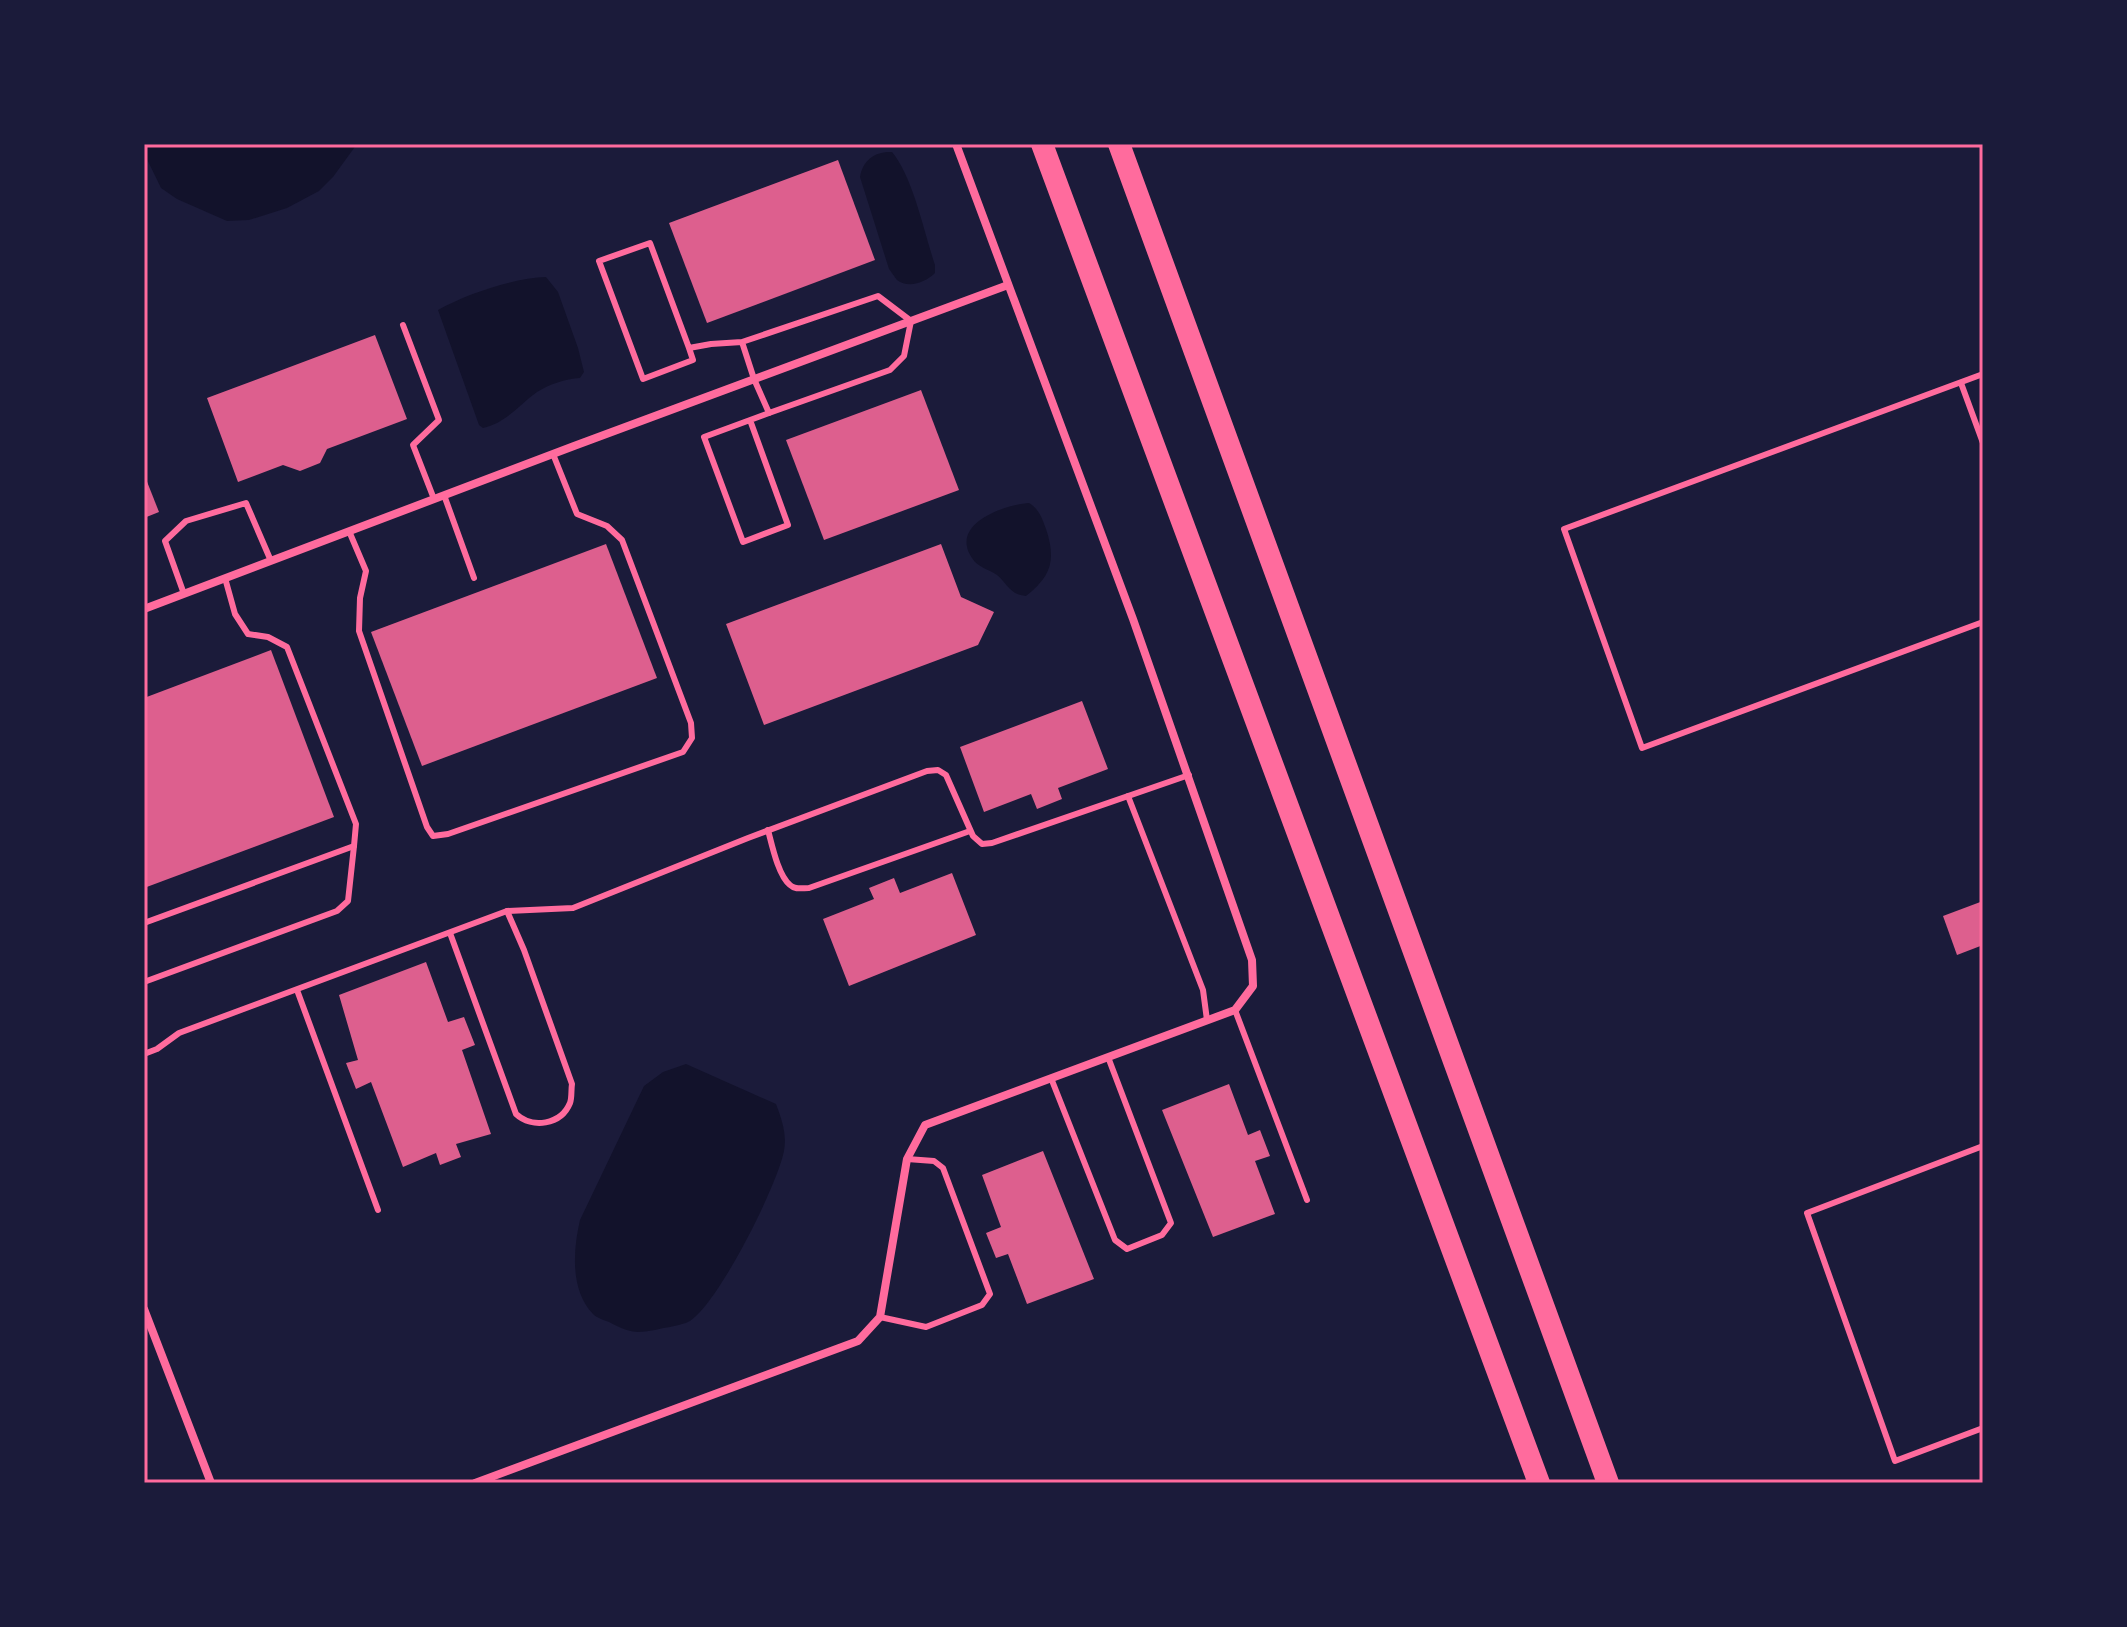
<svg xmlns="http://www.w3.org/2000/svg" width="2127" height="1627" viewBox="0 0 2127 1627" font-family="Overpass,sans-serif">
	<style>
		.water { fill: #12122b }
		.building { fill: #dd5f8e }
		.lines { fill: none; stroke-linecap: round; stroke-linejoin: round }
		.service { stroke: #ff6b9d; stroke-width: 6 }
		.minor { stroke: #ff6b9d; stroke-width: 8 }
		.motorway { stroke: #ff6b9d; stroke-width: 22 }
		.neatline { fill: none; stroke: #ff6b9d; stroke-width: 3 }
	</style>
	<rect width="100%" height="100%" fill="#1b1b3a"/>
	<g class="water">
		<polygon points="144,144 357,144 333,177 319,191 287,208 249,220 227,221 177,199 161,188 144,153"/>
		<path d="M892,152C913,177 924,232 935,265V273C926,282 909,289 897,280C896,279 890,270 889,269L860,177C863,160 875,151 892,152Z"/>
		<path d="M546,277L558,292L578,348L584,372L580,378C565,379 550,384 537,392C519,405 506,423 483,428L479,425L438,310C466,294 514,278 546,277Z"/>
		<path d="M1029,503C1039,509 1042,518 1046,529C1056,559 1052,576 1026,596C1010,595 1007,583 997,575C990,570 981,568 975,562C945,526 1002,505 1029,503Z"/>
		<path d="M686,1064L776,1104C782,1120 787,1134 784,1151C777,1186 719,1302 690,1321C681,1326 666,1327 655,1330C633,1334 629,1332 609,1322C604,1320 597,1318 593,1314C570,1290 573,1250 580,1220L644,1086L663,1072Z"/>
	</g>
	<g class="building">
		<polygon points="838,160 875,260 707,323 669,223"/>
		<polygon points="375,335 407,419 327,449 320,463 300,471 283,465 238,482 207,398"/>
		<polygon points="921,390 959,490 824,540 786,440"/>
		<polygon points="144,474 159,512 144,518"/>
		<polygon points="606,544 657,678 422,766 371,632"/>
		<polygon points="941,544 961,597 994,612 978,645 764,725 726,624"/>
		<polygon points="271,650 334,817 144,888 144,698"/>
		<polygon points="1082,701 1108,769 1058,788 1062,799 1037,809 1031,794 984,812 960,747"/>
		<polygon points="952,873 976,935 849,986 823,919 874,899 869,888 894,878 900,893"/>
		<polygon points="1983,901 1983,945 1957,955 1943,916"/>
		<polygon points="426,962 448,1022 464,1017 475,1045 462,1050 491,1134 456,1144 461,1157 440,1165 436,1153 403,1167 371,1082 356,1089 346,1063 358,1060 339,995"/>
		<polygon points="1229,1084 1248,1135 1260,1130 1270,1156 1255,1161 1275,1214 1213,1237 1162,1110"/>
		<polygon points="1043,1151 1094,1279 1027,1304 1008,1254 996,1258 986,1233 1001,1227 982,1175"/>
	</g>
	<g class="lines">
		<g class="service">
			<polyline points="403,325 439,420 413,445 434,499"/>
			<polyline points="689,348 693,360 643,379 599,261 650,243 689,348 711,344 742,342 878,296 911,321 904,356 890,370 769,413 754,379 742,342"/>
			<polyline points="1983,374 1564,529 1642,748 1983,622"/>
			<polyline points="1961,383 1983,443"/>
			<polyline points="750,420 788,525 743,542 704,437 769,413"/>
			<polyline points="444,495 474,578"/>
			<polyline points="349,531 366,571 360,598 359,631 427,827 433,836 448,834 683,752 692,738 691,723 622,540 607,526 577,514 553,454"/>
			<polyline points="184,594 165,541 186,521 246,503 271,561"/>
			<polyline points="1128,796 1203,990 1207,1020"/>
			<path d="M768,830C772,845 778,875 790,885C795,890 802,888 809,888L970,831"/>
			<polyline points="144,923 354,846 356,824 287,647 268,637 248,634 235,614 225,578"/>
			<path d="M450,933L516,1114C532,1129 561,1125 570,1103C572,1098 571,1090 572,1084L524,950L507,911"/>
			<polyline points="144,982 337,911 348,901 354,846"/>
			<polyline points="297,990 378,1210"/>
			<polyline points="1235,1010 1307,1200"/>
			<polyline points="144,1054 157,1049 179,1033 507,911 573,908 748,838 927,771 938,770 946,775 973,836 982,844 992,843 1189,775"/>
			<polyline points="1051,1078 1115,1240 1127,1249 1162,1235 1171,1223 1108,1057"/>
			<polyline points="1983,1146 1807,1213 1895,1461 1983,1428"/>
			<polyline points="880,1317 926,1327 982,1305 990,1294 943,1168 934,1161 907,1159"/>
		</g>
		<g class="minor">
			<polyline points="144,609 574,446 1008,285"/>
			<polyline points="144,1309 211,1483"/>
			<polyline points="475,1483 858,1341 880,1317 907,1159 925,1125 1235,1010 1253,986 1252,960 1133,619 956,144"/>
		</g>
		<g class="motorway">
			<polyline points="1042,144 1539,1483"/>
			<polyline points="1119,144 1608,1483"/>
		</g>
	</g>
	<rect width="2127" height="1627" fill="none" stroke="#1b1b3a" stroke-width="292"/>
	<rect x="146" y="146" width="1835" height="1335" class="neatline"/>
</svg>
